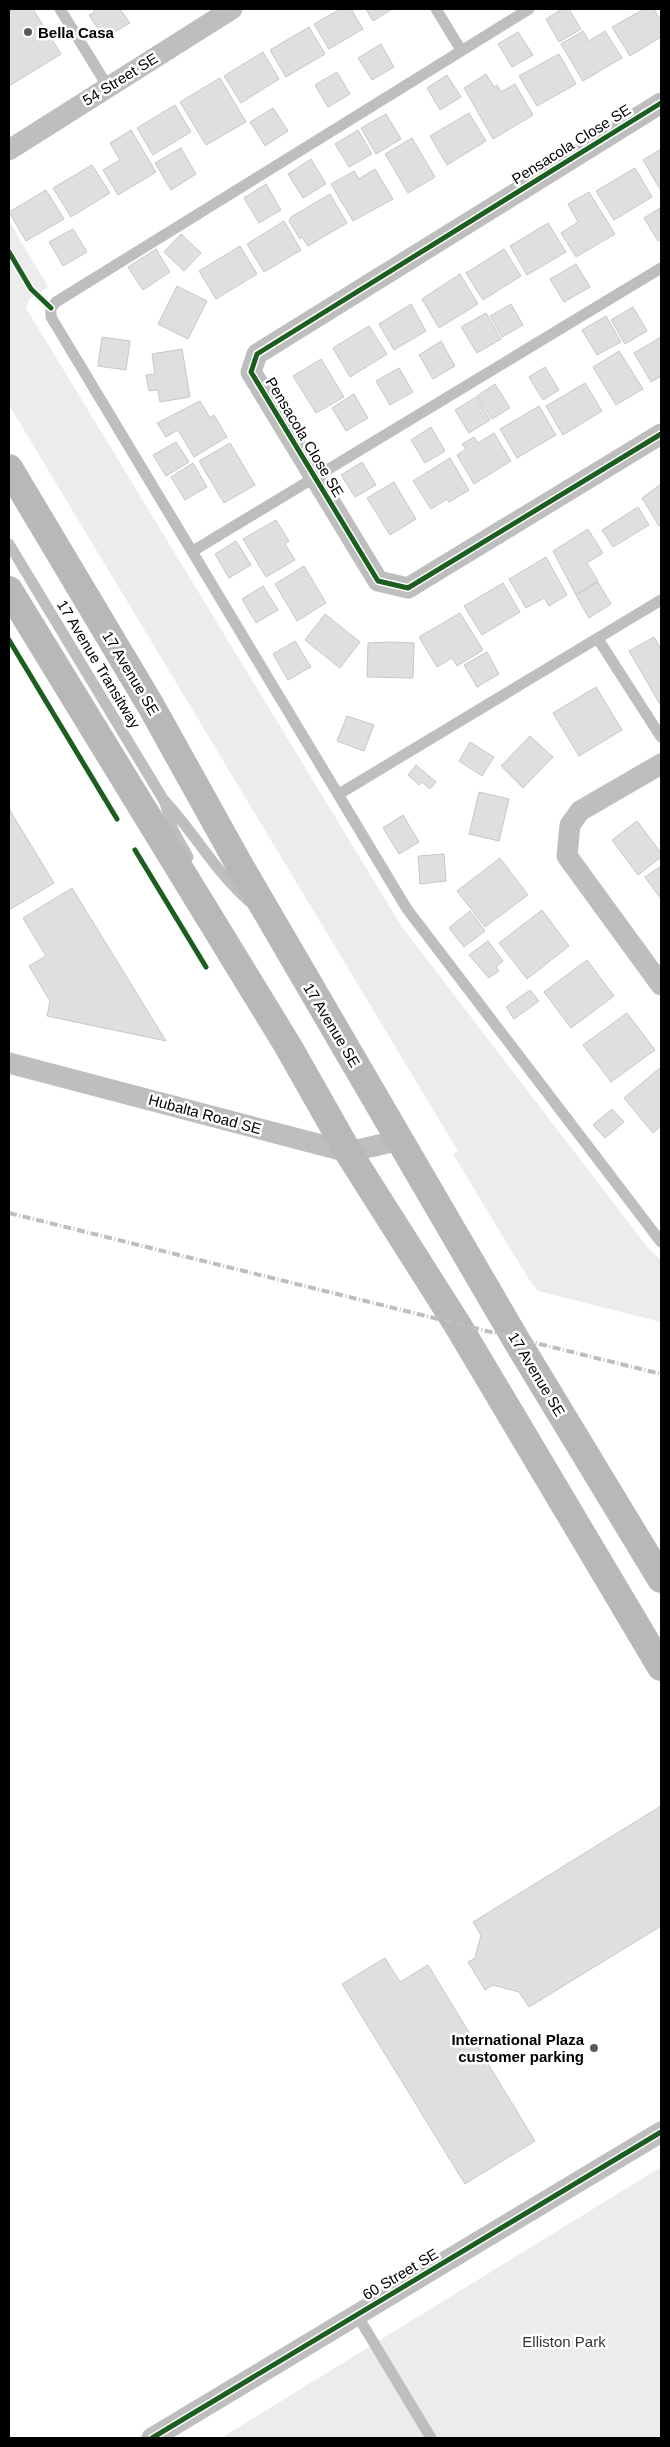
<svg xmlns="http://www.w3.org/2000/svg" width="670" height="2447" viewBox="0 0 670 2447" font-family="Arial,sans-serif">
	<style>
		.green { fill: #ececec }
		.building { fill: #dfdfdf; stroke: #c7c7c7 }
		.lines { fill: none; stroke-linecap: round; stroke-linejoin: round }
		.service { stroke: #bebebe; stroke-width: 11 }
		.minor { stroke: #bebebe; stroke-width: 21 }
		.secondary { stroke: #b8b8b8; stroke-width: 28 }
		.rail { stroke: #bebebe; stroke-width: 4; stroke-dasharray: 8 2.5 1 2.5; stroke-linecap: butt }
		.cycleway-casing { stroke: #fff; stroke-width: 8 }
		.cycleway { stroke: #1b5e20; stroke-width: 5 }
		.poi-dot { fill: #595959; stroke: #fff; stroke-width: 2 }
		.labels { text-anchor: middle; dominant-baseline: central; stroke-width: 5; stroke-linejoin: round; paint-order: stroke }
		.poi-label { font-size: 15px; font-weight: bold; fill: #000; stroke: #fff; text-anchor: start }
		.street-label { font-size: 15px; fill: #000; stroke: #fff }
		.park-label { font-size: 15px; fill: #333; stroke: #fff }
	</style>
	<rect width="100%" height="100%" fill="#fff"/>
	<g class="green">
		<polygon points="9,221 48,287 29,299 26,308 402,927 648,1248 661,1260 661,1322 538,1291 528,1278 453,1154 458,1151 9,405"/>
		<polygon points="661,2167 661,2438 221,2438"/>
	</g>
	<g class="building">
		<polygon points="9,9 33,9 61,54 9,86"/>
		<polygon points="93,9 120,9 130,23 104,38 89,15 95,12"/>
		<polygon points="340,9 351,9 363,29 329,49 314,24"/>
		<polygon points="366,9 392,9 373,21"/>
		<polygon points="562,9 569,9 581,29 559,42 546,19"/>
		<polygon points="644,9 654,9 661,21 661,37 630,56 612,27"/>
		<polygon points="309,27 325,54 286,77 270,50"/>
		<polygon points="583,31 589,41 605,31 622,58 583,81 561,44"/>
		<polygon points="518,32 533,55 512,67 498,44"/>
		<polygon points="381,44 394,67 372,80 358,58"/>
		<polygon points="263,52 279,79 241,103 224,76"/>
		<polygon points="559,54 576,84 537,106 519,76"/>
		<polygon points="337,72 350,94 328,107 315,85"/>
		<polygon points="486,74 494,87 497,85 501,92 515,84 533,115 493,139 464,88"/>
		<polygon points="447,75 461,97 440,110 427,88"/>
		<polygon points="220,78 246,122 206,145 180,102"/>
		<polygon points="175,105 191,132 153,155 137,128"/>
		<polygon points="273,108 288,131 265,146 250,122"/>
		<polygon points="469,113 486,141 447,165 430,136"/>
		<polygon points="386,114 401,139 376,154 361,128"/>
		<polygon points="131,130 156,172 118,195 103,170 120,160 110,143"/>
		<polygon points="358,130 372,154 349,167 335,144"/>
		<polygon points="412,138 435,177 408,193 385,154"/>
		<polygon points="181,148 196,174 171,190 155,163"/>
		<polygon points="661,149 661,191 643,160"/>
		<polygon points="311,159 326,184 303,198 288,174"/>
		<polygon points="92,165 110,193 71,217 53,188"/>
		<polygon points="635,168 652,197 614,220 596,191"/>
		<polygon points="375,169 393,199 353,221 331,184 354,171 359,179"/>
		<polygon points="266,184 281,210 259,223 244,198"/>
		<polygon points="46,190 64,219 26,241 9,212"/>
		<polygon points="589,192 615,234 576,257 561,233 578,222 568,204"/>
		<polygon points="330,194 347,223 308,246 302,237 300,239 289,221 291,217"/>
		<polygon points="660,208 661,239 658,241 644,218"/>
		<polygon points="284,221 301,250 264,272 247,244"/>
		<polygon points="548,223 566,252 527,275 510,246"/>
		<polygon points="73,229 87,252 63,266 49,242"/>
		<polygon points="181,234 201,253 184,271 164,252"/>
		<polygon points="240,246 257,274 216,299 199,271"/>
		<polygon points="156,249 170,272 143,290 128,267"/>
		<polygon points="504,249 521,276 483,300 466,273"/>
		<polygon points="576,264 590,287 564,302 550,279"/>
		<polygon points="460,274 478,304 439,328 422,299"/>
		<polygon points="177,286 207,301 188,339 158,324"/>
		<polygon points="411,304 426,331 394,350 379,324"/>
		<polygon points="511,304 523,325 502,337 490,316"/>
		<polygon points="633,307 647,331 625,344 611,320"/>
		<polygon points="486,313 501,339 477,353 461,327"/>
		<polygon points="606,316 621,342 597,355 582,330"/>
		<polygon points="369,326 387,354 350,377 333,348"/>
		<polygon points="102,337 130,341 126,370 98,366"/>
		<polygon points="661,337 661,376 651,382 634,353"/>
		<polygon points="441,341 455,366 433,379 419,355"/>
		<polygon points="182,349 190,397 160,402 158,390 149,391 146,375 155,374 152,354"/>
		<polygon points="619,351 643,389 616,405 593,367"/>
		<polygon points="321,359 344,397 316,413 293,376"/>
		<polygon points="545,367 559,390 543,400 529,377"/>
		<polygon points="399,368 413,392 390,405 376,381"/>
		<polygon points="585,383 602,411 563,435 546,406"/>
		<polygon points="495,384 510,408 492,419 477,396"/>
		<polygon points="354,394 368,418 346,431 332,408"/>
		<polygon points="476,397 490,420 469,433 455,410"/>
		<polygon points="200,401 210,418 214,415 227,437 194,457 178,430 166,437 157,423"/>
		<polygon points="539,406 556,435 517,458 500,429"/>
		<polygon points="431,427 445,451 425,463 411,440"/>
		<polygon points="494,433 511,461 474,484 457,455 466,449 462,444 474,437 478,443"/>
		<polygon points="176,442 189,462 166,476 153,455"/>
		<polygon points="230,443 255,485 224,503 199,461"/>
		<polygon points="450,458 469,490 449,502 447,499 431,509 413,481"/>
		<polygon points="362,462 376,485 355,497 341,475"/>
		<polygon points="193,463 207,487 185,500 171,477"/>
		<polygon points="394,482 416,519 390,535 367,498"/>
		<polygon points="661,484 661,524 659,526 642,498"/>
		<polygon points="638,507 649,525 613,547 602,530"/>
		<polygon points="276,520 289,541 285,544 295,560 266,577 243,539"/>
		<polygon points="588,529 603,553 587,563 598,581 576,595 553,551"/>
		<polygon points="236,541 251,565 229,578 215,554"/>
		<polygon points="546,557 567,595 549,606 544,598 526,608 509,579"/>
		<polygon points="304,566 326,603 297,621 275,584"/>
		<polygon points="598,582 611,604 589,618 576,595"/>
		<polygon points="503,583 520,612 482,635 464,606"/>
		<polygon points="263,586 278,610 256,623 242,599"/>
		<polygon points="460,613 483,650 457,666 452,658 437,667 419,637"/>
		<polygon points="325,614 360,642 340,668 305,640"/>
		<polygon points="654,637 661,649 661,706 629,651"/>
		<polygon points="295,641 311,667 288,680 273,654"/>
		<polygon points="390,642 414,643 413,678 367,677 368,643"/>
		<polygon points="487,652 499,674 477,687 464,665"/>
		<polygon points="596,687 622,730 579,756 553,713"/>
		<polygon points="347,716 374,725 364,751 337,741"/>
		<polygon points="530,736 553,757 523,788 501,766"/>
		<polygon points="470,742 494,757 482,776 459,761"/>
		<polygon points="416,765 436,782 430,789 422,782 419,785 408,775"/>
		<polygon points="479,792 509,799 499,841 469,834"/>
		<polygon points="9,809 54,883 9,910"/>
		<polygon points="403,815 419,842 399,854 383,828"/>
		<polygon points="637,821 661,853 661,857 638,875 612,840"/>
		<polygon points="444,854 446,881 420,884 418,856"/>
		<polygon points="500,858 528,895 485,927 457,891"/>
		<polygon points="661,866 661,899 645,877"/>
		<polygon points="72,888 166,1041 47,1016 50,1001 29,966 46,956 23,918"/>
		<polygon points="542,910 569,946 527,979 499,943"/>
		<polygon points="470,911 485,931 464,947 449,928"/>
		<polygon points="488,941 503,961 496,967 499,971 489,978 469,955"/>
		<polygon points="587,960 614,996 571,1028 544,992"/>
		<polygon points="530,990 539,1001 514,1019 506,1007"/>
		<polygon points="627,1013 655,1050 611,1082 583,1045"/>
		<polygon points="661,1067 661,1126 653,1133 624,1098"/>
		<polygon points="612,1109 624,1122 605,1138 593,1125"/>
		<polygon points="661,1806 661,1926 529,2007 519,1992 493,1985 485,1990 468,1962 475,1958 481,1935 473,1922"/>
		<polygon points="385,1958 400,1982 428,1965 535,2141 465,2184 342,1984"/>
	</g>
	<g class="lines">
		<g class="service">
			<polyline points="60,9 108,87"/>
			<polyline points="436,9 461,50"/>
			<polyline points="529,9 56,302 51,308 51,317 407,909 661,1242"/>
			<path d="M9,544L163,799C194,832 216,873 250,902"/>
			<polyline points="193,551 661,268"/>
			<polyline points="598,639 661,737"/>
			<polyline points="339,794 661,600"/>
			<polyline points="165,803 173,830 188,857"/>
			<polyline points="357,2315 431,2438"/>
		</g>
		<g class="minor">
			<polyline points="661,103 257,354 251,372 378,581 408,588 661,434"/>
			<polyline points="9,150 232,9"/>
			<polyline points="661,764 580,811 570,825 567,856 661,985"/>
			<polyline points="9,1063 348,1152 401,1140"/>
			<polyline points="152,2438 661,2132"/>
		</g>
		<g class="secondary">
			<polyline points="9,468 151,706 240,866 515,1338 661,1579"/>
			<polyline points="9,590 288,1046 348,1152 457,1324 661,1667"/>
		</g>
		<polyline class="rail" points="9,1213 661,1374"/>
		<defs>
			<g id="cycleway">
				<polyline points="661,103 257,354 251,372 378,581 408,588 661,434"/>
				<polyline points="9,252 31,289 51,308"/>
				<polyline points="9,640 117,819"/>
				<polyline points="135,850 206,967"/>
				<polyline points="152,2438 661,2132"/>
			</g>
		</defs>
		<use href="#cycleway" class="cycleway-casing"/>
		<use href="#cycleway" class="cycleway"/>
	</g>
	<g class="poi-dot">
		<circle cx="28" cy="32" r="5"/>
		<circle cx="594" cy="2048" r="5"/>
	</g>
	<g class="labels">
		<g class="poi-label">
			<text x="38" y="32">Bella Casa</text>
			<text x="584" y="2039" text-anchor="end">International Plaza<tspan x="584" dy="17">customer parking</tspan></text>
		</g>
		<g class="street-label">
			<text transform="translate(120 79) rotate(-32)">54 Street SE</text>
			<text transform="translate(571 144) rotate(-32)">Pensacola Close SE</text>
			<text transform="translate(305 437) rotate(59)">Pensacola Close SE</text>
			<text transform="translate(99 664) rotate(59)">17 Avenue Transitway</text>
			<text transform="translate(131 673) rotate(59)">17 Avenue SE</text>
			<text transform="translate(332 1025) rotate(59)">17 Avenue SE</text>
			<text transform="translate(205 1114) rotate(15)">Hubalta Road SE</text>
			<text transform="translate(537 1374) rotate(59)">17 Avenue SE</text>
			<text transform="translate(400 2274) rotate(-31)">60 Street SE</text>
		</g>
		<g class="park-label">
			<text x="564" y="2341">Elliston Park</text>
		</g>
	</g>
	<rect width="670" height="2447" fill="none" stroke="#000000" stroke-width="20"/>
</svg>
